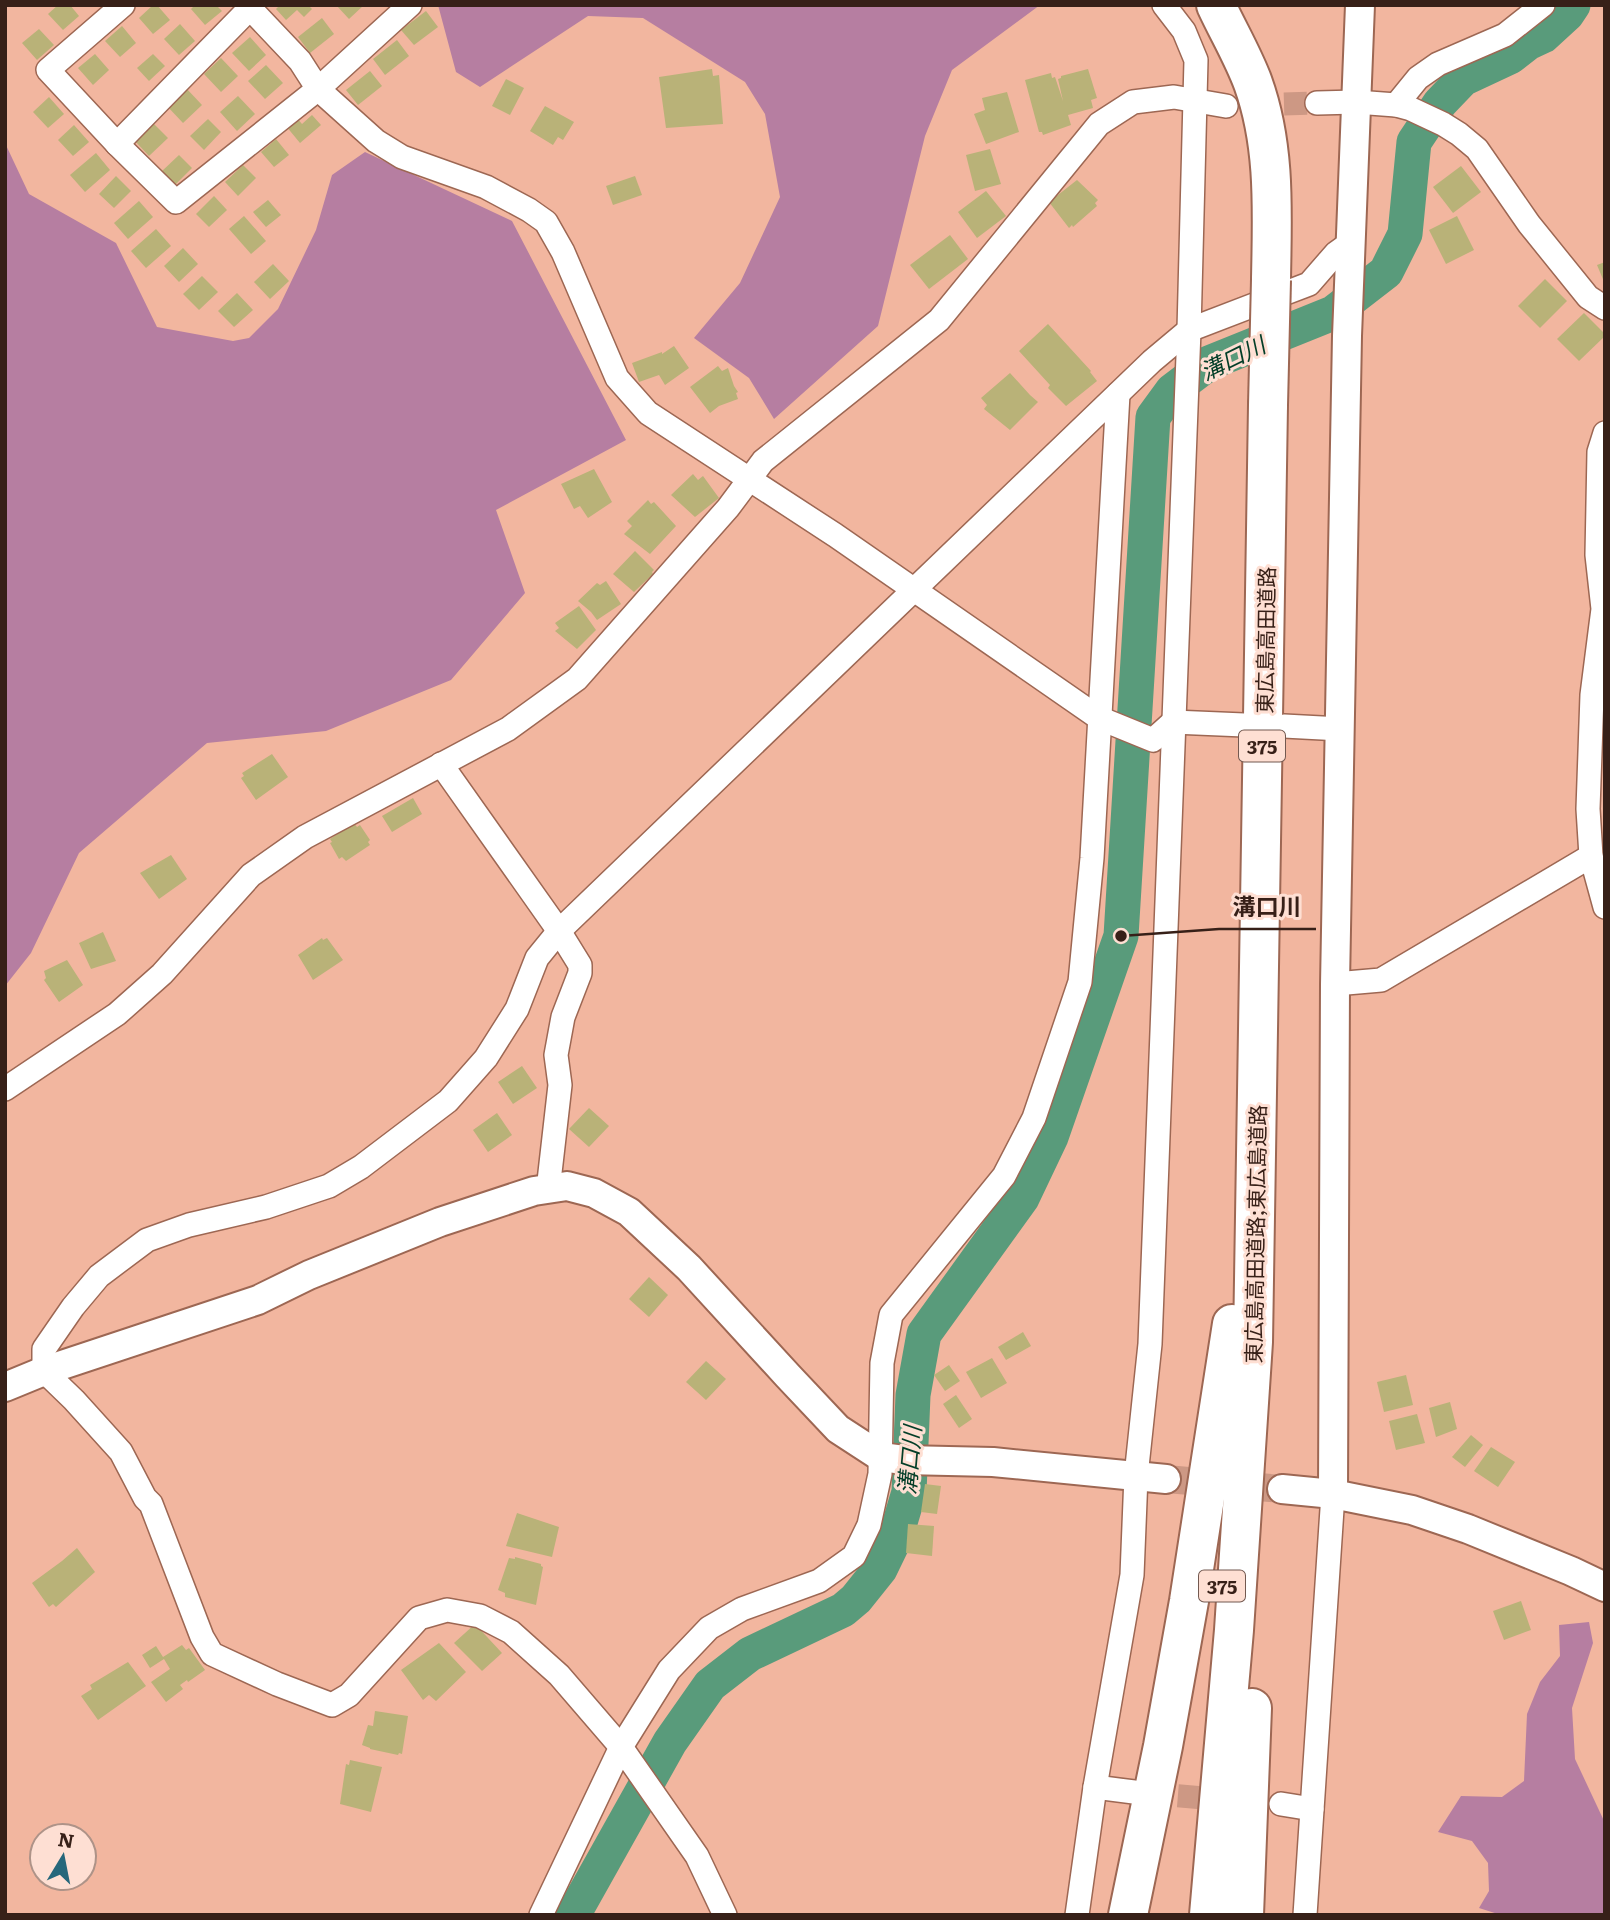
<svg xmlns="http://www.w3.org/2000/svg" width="1610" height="1920" viewBox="0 0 1610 1920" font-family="Literata,'Noto Sans JP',serif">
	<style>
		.forest { fill: #b67ea1 }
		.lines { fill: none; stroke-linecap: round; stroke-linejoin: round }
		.river { stroke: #599b7b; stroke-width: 35 }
		.building { fill: #b9b278 }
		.minor-tunnel { stroke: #cd9884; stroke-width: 23; stroke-dasharray: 23 11; stroke-linecap: butt }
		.tertiary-tunnel { stroke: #cd9884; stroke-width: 28; stroke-dasharray: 28 14; stroke-linecap: butt }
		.minor-casing { stroke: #9d6753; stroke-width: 26 }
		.tertiary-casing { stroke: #9d6753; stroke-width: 32 }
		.motorway-casing { stroke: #9d6753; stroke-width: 42 }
		.minor { stroke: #fff; stroke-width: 23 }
		.tertiary { stroke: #fff; stroke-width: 28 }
		.motorway { stroke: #fff; stroke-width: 38 }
		.motorway-bridge-casing { stroke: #9d6753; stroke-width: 42; stroke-linecap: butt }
		.motorway-bridge { stroke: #fff; stroke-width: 38 }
		.labels { text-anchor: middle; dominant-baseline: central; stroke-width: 6; stroke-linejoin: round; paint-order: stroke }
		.shield { fill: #fedfd3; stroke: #735950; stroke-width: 2 }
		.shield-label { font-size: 19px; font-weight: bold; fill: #372018 }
		.street-label { font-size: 21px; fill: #372018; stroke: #fedfd3 }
		.water-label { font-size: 23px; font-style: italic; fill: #033e28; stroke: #fedfd3 }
		.leader { fill: none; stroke: #372018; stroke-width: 2.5 }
		.callout-dot { fill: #372018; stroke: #fedfd3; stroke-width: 2.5 }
		.callout-label { font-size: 23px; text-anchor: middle; font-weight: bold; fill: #372018; stroke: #fedfd3; stroke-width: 6; stroke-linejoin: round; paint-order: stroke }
	</style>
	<rect width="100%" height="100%" fill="#f2b69f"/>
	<g class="forest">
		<polygon points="438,5 1040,5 952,70 925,136 878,326 774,419 749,378 694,338 740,283 780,197 765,114 745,82 643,18 588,16 480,87 456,72"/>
		<polygon points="5,143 29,194 116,243 157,327 233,341 249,338 278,309 316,230 332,175 365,152 512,221 626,440 496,510 525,593 451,680 326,731 207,743 79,853 31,953 5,986"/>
		<polygon points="1589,1622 1593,1643 1572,1708 1575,1759 1605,1823 1605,1915 1501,1915 1479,1908 1489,1891 1488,1863 1472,1841 1438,1832 1461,1796 1502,1797 1524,1781 1527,1714 1540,1682 1560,1656 1559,1625"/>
	</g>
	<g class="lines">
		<polyline class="river" points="573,1915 670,1742 710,1685 750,1654 843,1610 856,1599 880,1569 896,1536 909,1492 913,1395 924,1334 1022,1198 1051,1137 1121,936 1153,417 1172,391 1209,363 1333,313 1386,272 1405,234 1414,142 1440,103 1463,79 1510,57 1528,43 1543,36 1567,14 1573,5"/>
	</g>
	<g class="building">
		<polygon points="58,5 70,5 79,16 63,30 48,14"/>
		<polygon points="153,5 157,5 170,20 153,34 139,18"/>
		<polygon points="195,5 216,5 222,11 205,25 191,9"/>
		<polygon points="280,5 308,5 312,9 304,17 297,10 286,20 276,9"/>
		<polygon points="336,5 364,5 349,19"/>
		<polygon points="426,11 438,27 414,45 401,30"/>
		<polygon points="322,18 334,34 310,53 298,37"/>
		<polygon points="180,24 195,41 179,55 164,39"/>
		<polygon points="122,26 136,43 120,57 105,41"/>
		<polygon points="39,29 54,45 37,60 22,43"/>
		<polygon points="250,37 266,55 249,71 232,53"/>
		<polygon points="397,40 409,56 385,75 373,59"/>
		<polygon points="95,54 109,70 93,85 78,68"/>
		<polygon points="153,54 165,66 149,81 137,68"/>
		<polygon points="221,58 238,76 221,92 204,74"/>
		<polygon points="266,65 283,83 265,99 248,81"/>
		<polygon points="712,69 713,76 719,75 723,124 666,128 659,77"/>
		<polygon points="1088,69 1097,98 1091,100 1093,108 1068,115 1071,125 1043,135 1042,132 1039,132 1025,80 1051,73 1052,78 1055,77 1063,101 1058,79 1061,78 1061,76"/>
		<polygon points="370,71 382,86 358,105 346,90"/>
		<polygon points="506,79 524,88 510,115 492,106"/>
		<polygon points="186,88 202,105 183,123 167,106"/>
		<polygon points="1007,92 1019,132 986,144 974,114 985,110 982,98"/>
		<polygon points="238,96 255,114 237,131 220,112"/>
		<polygon points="49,97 64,114 48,128 33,112"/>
		<polygon points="545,106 574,122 563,140 558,137 553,145 530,131"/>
		<polygon points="312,115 321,125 300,143 286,126 296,117 302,124"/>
		<polygon points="208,119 221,132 204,150 190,136"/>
		<polygon points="152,122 168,138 149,156 134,140"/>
		<polygon points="74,125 89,142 73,156 58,140"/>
		<polygon points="276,139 289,155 274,167 261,152"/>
		<polygon points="990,149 1001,184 975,191 966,155"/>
		<polygon points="96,153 110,170 85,192 70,175"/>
		<polygon points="179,155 192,168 174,186 161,172"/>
		<polygon points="243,165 256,178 238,196 225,182"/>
		<polygon points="1461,166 1481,192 1453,213 1433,187"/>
		<polygon points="116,176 131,191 114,208 99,194"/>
		<polygon points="635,176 642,195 613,205 606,186"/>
		<polygon points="1077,180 1098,200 1095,203 1097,206 1073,227 1072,225 1069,228 1049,202"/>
		<polygon points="986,191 1006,216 977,238 958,212"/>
		<polygon points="214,196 227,210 209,227 196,214"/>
		<polygon points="268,200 281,215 266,227 253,212"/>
		<polygon points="139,201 153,217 128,239 114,223"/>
		<polygon points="244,216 266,241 251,254 229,229"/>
		<polygon points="1457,216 1474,250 1446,264 1429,230"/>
		<polygon points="156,229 171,246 146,268 131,251"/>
		<polygon points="950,235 968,259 929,289 910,265"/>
		<polygon points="183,248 198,264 179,282 164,266"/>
		<polygon points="1605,262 1605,284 1597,265"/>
		<polygon points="273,264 289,281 270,299 254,282"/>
		<polygon points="202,276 218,292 199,310 183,294"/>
		<polygon points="1545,279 1567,301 1540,328 1518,306"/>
		<polygon points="237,293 253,310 234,327 218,311"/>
		<polygon points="1584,313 1605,334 1605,336 1579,361 1557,339"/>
		<polygon points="1048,324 1091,371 1090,372 1097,381 1066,406 1048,388 1050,385 1019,351"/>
		<polygon points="674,346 689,368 665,385 659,375 639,382 632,363 662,352 662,354"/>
		<polygon points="718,366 722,371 728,368 734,386 738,392 736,393 738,399 719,406 710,413 690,387"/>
		<polygon points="1010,373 1030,395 1038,402 1010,430 984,409 987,405 981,398"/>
		<polygon points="594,469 612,502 588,518 580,506 574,509 561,484"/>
		<polygon points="693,474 698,480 703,476 719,498 695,517 671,495"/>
		<polygon points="648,500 651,504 654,502 676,526 650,554 624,534 632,526 627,521"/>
		<polygon points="635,551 654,570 652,572 653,574 634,592 613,574"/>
		<polygon points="606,581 621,604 597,620 591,612 578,601 597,583 600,585"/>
		<polygon points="579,606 596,630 577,649 555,631 559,628 555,623"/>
		<polygon points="272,754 288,777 256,800 241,778 244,776 242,773"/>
		<polygon points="413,798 422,814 392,832 382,816"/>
		<polygon points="354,823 357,827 360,825 370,840 368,842 370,845 346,861 342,857 339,859 330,843 332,842 330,839"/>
		<polygon points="171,855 187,879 159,899 140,873"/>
		<polygon points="103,932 116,961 91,969 79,943"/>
		<polygon points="322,938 323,940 327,938 343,960 313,980 298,955"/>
		<polygon points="67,960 83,985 59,1002 44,980 46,978 44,971"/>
		<polygon points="522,1066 537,1088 513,1104 498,1082"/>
		<polygon points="589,1108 609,1126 589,1147 569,1129"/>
		<polygon points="497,1113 512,1135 488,1152 473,1130"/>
		<polygon points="649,1277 668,1295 649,1317 629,1299"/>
		<polygon points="1023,1332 1031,1346 1006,1360 998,1347"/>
		<polygon points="992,1358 1007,1383 981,1398 966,1372"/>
		<polygon points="706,1361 726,1379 706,1400 686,1382"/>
		<polygon points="949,1365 960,1381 945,1391 934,1375"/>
		<polygon points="1406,1375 1413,1405 1384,1412 1377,1382"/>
		<polygon points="956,1395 972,1419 959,1428 943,1404"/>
		<polygon points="1450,1402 1457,1429 1436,1437 1429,1408"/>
		<polygon points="1417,1414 1425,1443 1396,1450 1389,1421"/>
		<polygon points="1471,1435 1483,1445 1465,1467 1452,1457"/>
		<polygon points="1491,1447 1515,1462 1498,1487 1474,1471"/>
		<polygon points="925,1484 941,1486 937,1514 921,1512"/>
		<polygon points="517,1513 559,1527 552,1557 506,1546"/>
		<polygon points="908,1524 934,1526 932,1556 906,1553"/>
		<polygon points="77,1548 95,1572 56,1607 53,1604 49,1607 32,1583 62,1561"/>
		<polygon points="515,1557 541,1564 541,1566 543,1567 536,1605 505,1597 505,1593 498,1590 509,1558 515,1559"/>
		<polygon points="1521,1601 1531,1630 1504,1640 1493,1611"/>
		<polygon points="475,1624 502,1653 482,1671 454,1643"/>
		<polygon points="439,1643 466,1672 436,1701 429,1695 423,1700 401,1670"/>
		<polygon points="182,1645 186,1650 189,1648 205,1670 188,1682 187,1680 180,1685 183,1689 166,1702 151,1682 170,1669 164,1659 150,1668 142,1655 156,1646 163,1657"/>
		<polygon points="128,1662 146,1686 98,1720 81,1696 92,1689 90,1685"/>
		<polygon points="375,1711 408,1716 402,1754 399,1753 398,1755 370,1749 370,1748 362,1745 368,1725 373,1726"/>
		<polygon points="350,1760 382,1767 371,1812 340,1804 346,1764 349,1765"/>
	</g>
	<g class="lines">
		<g class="minor-tunnel">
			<polyline points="1250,105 1317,103"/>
			<polyline points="1144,1793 1229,1800"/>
		</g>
		<polyline class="tertiary-tunnel" points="1166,1479 1282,1489"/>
		<defs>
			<g id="minor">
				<polyline points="123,5 48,70 117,144 176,202 318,89 410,5"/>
				<polyline points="247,5 300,61 318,89 376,141 402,157 486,187 529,210 546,222 563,252 617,378 648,413 835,535 1099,718 1153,740 1173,722 1244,725"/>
				<polyline points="1317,103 1356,102 1396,105 1411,109 1443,124 1459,134 1477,149 1529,224 1588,297 1605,308"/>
				<polyline points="1396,105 1418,78 1438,64 1505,35 1543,5"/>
				<polyline points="117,144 253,5"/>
				<polyline points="1605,433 1599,452 1597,555 1603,609 1592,695 1588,809 1591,856 1605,907"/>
				<polyline points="1284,726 1341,729"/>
				<polyline points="441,764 559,931 580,965 580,973 563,1017 556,1055 560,1085 548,1190"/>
				<polyline points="1335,984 1381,980 1591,856"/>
				<polyline points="5,1089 117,1014 162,974 251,875 305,837 508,729 577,679 728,508 763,461 939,320 1099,124 1133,102 1174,97 1226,106"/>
				<polyline points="1095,1787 1134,1792"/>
				<polyline points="1281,1804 1312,1809"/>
				<polyline points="541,1915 621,1747 669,1670 709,1628 742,1609 819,1581 854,1556 869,1525 880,1474 882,1363 891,1315 1004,1176 1034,1118 1080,982 1092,858 1118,394"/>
				<polyline points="725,1915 697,1856 621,1747 559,1675 511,1632 480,1616 447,1610 419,1618 349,1695 332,1705 277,1684 212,1654 202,1637 151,1504 145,1498 121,1452 74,1400 44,1371 44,1349 73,1307 99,1276 147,1240 189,1225 266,1207 329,1186 361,1167 448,1101 486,1058 517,1009 537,958 559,931 1152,361 1189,330 1309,284 1336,253 1350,243"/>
				<polyline points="1077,1915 1095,1787 1132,1575 1136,1476 1150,1344 1189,330 1196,60 1184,31 1164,5"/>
				<polyline points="1305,1915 1333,1494"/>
			</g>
			<g id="tertiary">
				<polyline points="5,1387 44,1371 258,1300 309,1275 440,1222 534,1191 567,1186 594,1193 629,1212 689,1268 788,1376 838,1429 881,1457 904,1460 993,1462 1166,1479"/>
				<polyline points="1282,1489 1333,1494 1412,1510 1468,1529 1571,1571 1605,1587"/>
				<polyline points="1333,1494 1335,984 1347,336 1360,5"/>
			</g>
			<g id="motorway">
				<path d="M1216,5C1228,31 1243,56 1253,83C1276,147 1272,214 1271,280"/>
				<polyline points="1128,1915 1163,1746 1189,1601 1232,1324"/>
				<polyline points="1209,1915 1234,1630 1253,1342 1268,405"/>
				<polyline points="1244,1915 1252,1708"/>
			</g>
		</defs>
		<use href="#minor" class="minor-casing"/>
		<use href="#tertiary" class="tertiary-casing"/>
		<use href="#motorway" class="motorway-casing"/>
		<use href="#minor" class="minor"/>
		<use href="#tertiary" class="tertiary"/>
		<use href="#motorway" class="motorway"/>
		<defs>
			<polyline id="motorway-bridge" points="1268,405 1271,280"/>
		</defs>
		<use href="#motorway-bridge" class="motorway-bridge-casing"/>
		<use href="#motorway-bridge" class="motorway-bridge"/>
	</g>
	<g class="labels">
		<g class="shield">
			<rect x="1239" y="730.5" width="46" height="31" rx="5"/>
			<rect x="1199" y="1570.5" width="46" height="31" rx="5"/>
		</g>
		<g class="shield-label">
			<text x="1262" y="746">375</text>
			<text x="1222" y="1586">375</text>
		</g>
		<g class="street-label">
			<text transform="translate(1264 640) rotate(-89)">東広島高田道路</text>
			<text transform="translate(1254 1234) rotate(-89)">東広島高田道路;東広島道路</text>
		</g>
		<g class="water-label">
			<text transform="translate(1232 357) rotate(-26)">溝口川</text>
			<text transform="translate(908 1460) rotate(-85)">溝口川</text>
		</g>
	</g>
	<path class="leader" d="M1121 936L1219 929H1316"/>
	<circle class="callout-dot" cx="1121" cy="936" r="7"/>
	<g class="callout-label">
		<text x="1267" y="915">溝口川</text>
	</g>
	<rect width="1610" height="1920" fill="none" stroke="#372018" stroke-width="14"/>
	<g transform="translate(63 1857) rotate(10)"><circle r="33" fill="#fedfd3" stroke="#ae9388" stroke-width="2"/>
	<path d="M0-5L12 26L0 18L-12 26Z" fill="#26677b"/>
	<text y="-10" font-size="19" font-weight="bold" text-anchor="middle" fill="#372018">N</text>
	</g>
</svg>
